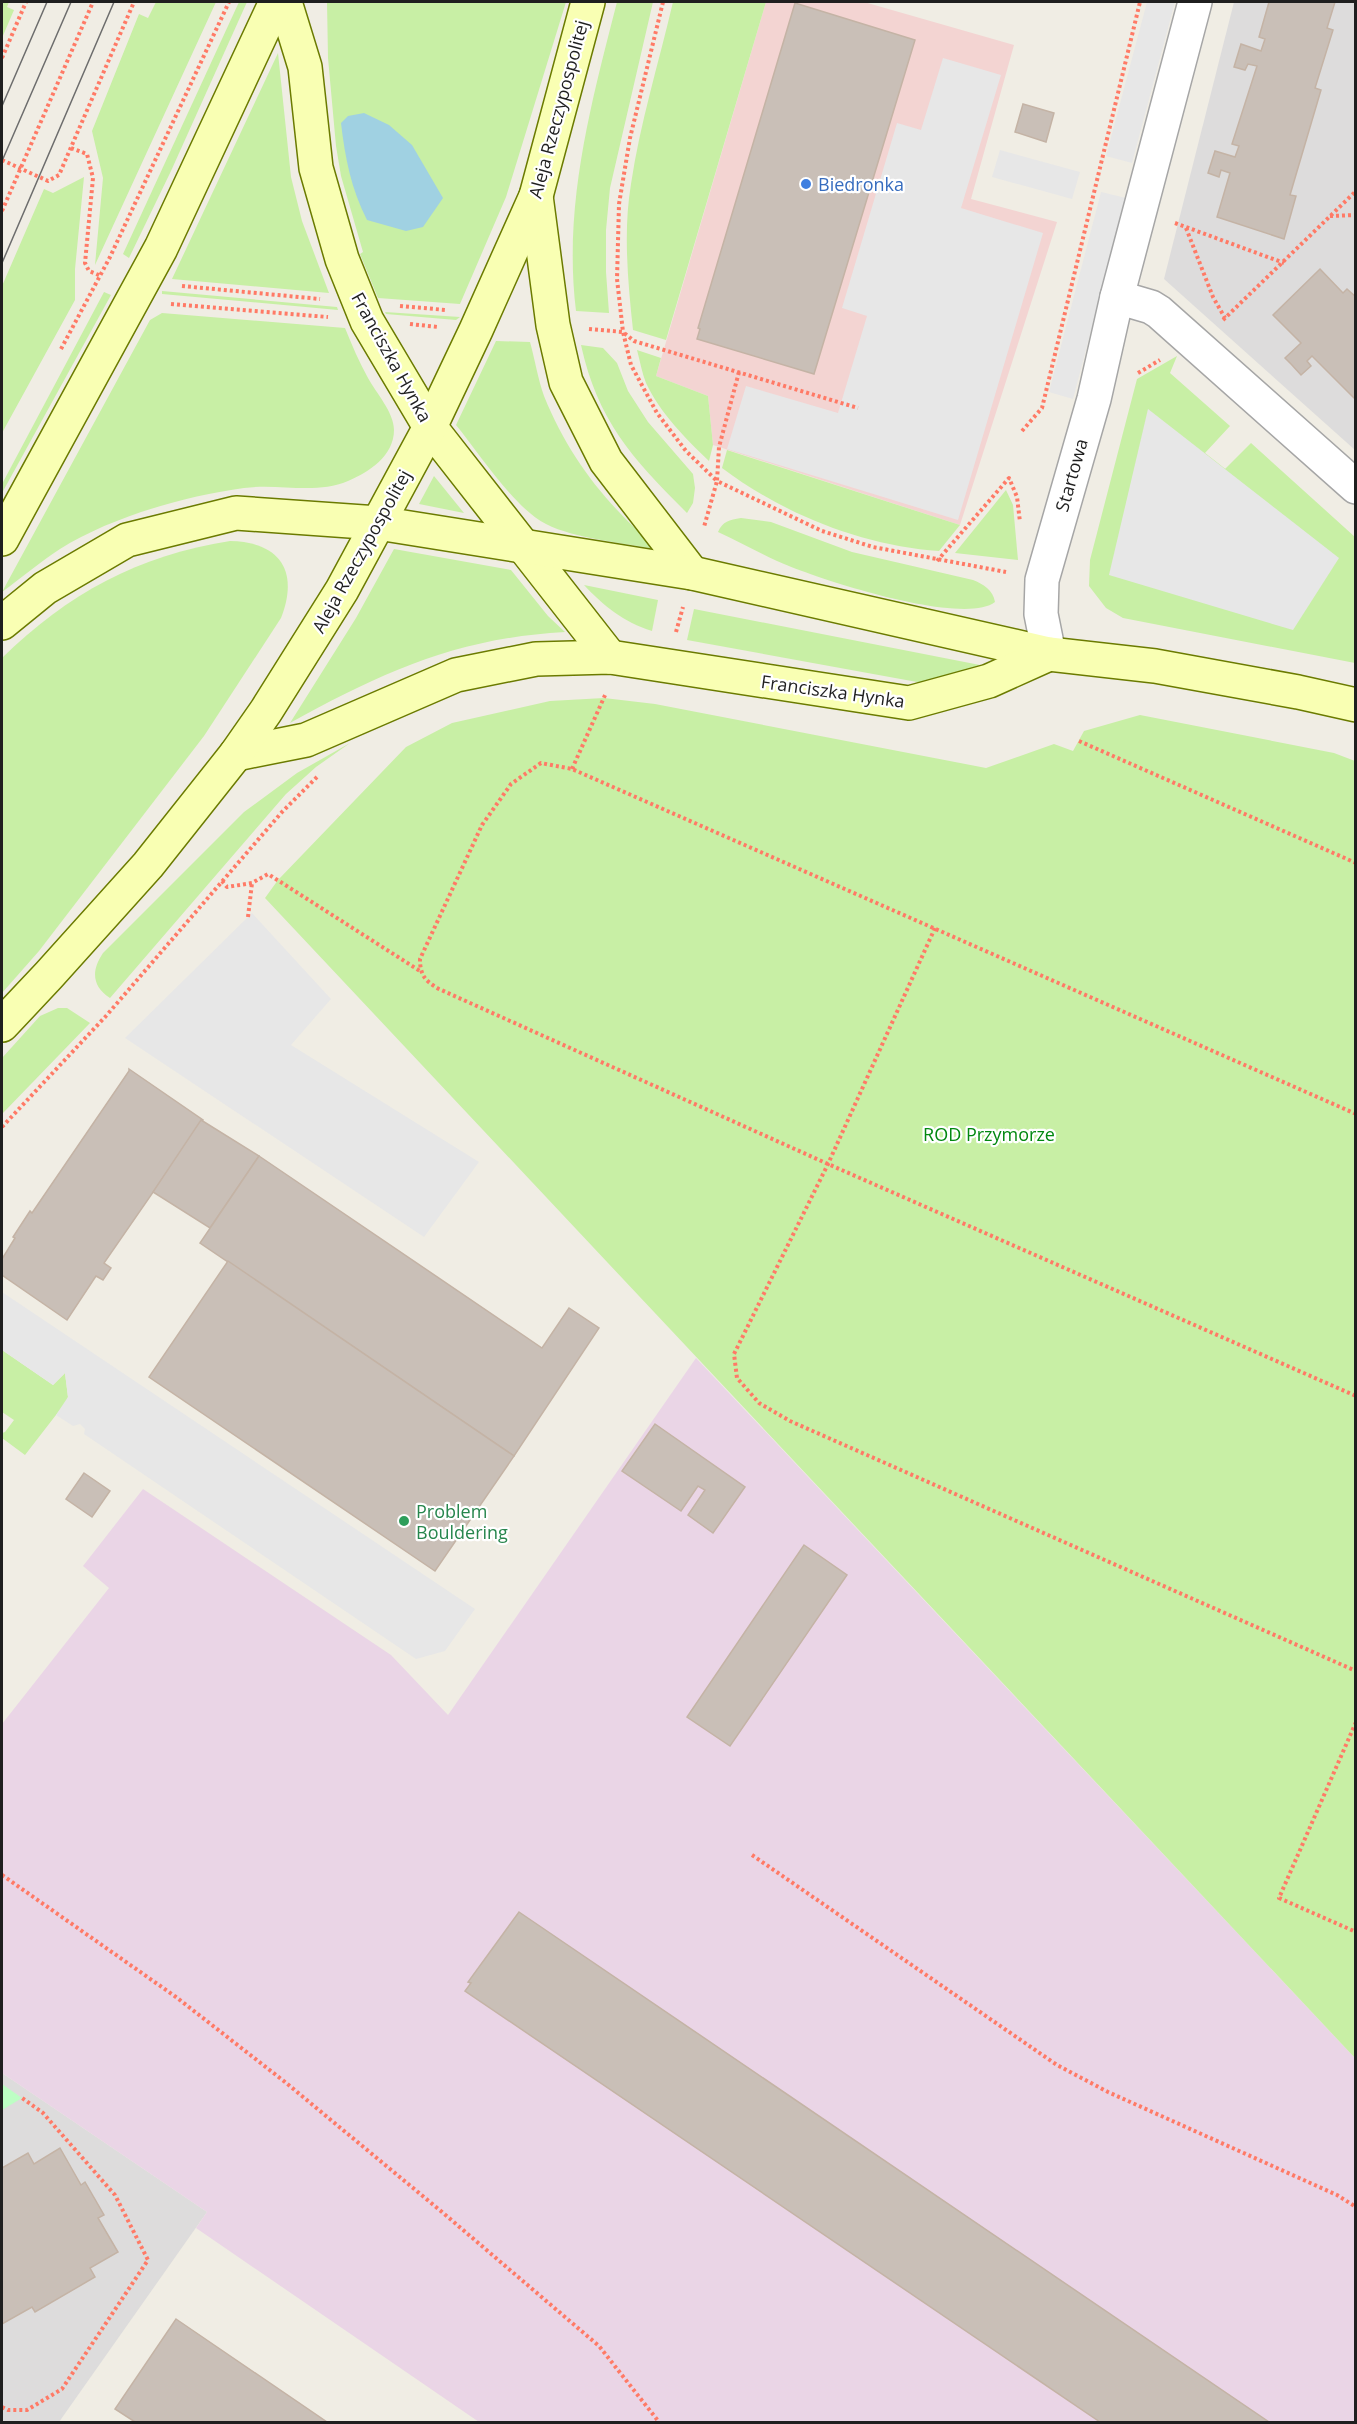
<svg xmlns="http://www.w3.org/2000/svg" width="1357" height="2424" viewBox="0 0 1357 2424" font-family="'Open Sans',sans-serif">
	<style>
		.residential { fill: #dddcdc }
		.commercial { fill: #f3d4d2 }
		.industrial { fill: #ead5e6 }
		.grass { fill: #c8efa5 }
		.park { fill: #bdfec4 }
		.parking { fill: #e7e7e7 }
		.water { fill: #a0d1e2 }
		.building { fill: #c9bfb7; stroke: #c4b3a5; stroke-width: 1.5 }
		.lines { fill: none; stroke-linecap: round; stroke-linejoin: round }
		.street-casing { stroke: #a6a6a6; stroke-width: 36 }
		.secondary-casing { stroke: #6b7b00; stroke-width: 36 }
		.path { stroke: #ff7a66; stroke-width: 4; stroke-dasharray: 3 3; stroke-linecap: butt }
		.street { stroke: #fff; stroke-width: 33 }
		.secondary { stroke: #f9ffb3; stroke-width: 33 }
		.tram { stroke: #6d6d6d; stroke-width: 1.5 }
		.shop-dot { fill: #3f7fe0; stroke: #fff; stroke-width: 2 }
		.leisure-dot { fill: #2e9e5b; stroke: #fff; stroke-width: 2 }
		.labels { text-anchor: middle; dominant-baseline: central; stroke-width: 4.5; stroke-linejoin: round; paint-order: stroke }
		.street-label { font-size: 18px; fill: #1f1f1f; stroke: #fff }
		.shop-label { font-size: 18px; fill: #366cbe; stroke: #fff; text-anchor: start }
		.park-label { font-size: 18px; fill: #028810; stroke: #fff }
		.leisure-label { font-size: 18px; fill: #27864d; stroke: #fff; text-anchor: start }
	</style>
	<rect width="100%" height="100%" fill="#f0ede4"/>
	<g class="residential">
		<polygon points="1234,2 1355,2 1355,450 1164,279"/>
		<polygon points="2,2073 207,2212 59,2422 2,2422"/>
	</g>
	<polygon class="commercial" points="766,2 864,2 1014,45 971,199 1057,222 960,525 713,445 708,396 656,376"/>
	<polygon class="industrial" points="696,1358 1355,2058 1355,2422 479,2422 196,2228 207,2212 2,2073 2,1724 109,1588 83,1566 143,1489 391,1655 448,1715"/>
	<g class="grass">
		<polygon points="2,2 9,2 7,7 14,10 2,38"/>
		<polygon points="156,2 216,2 95,265 103,178 92,131 139,14 148,18"/>
		<polygon points="239,2 247,2 171,171 129,258 123,254"/>
		<polygon points="327,2 566,2 506,197 460,304 378,298 360,254 363,252 341,176 336,146 328,58"/>
		<path d="M617,2H653L610,188L606,230V272L609,313L576,311C563,205 591,104 617,2Z"/>
		<path d="M673,2H766L666,340L633,330C628,283 623,232 631,184C640,123 659,62 673,2Z"/>
		<polygon points="278,53 291,177 302,221 329,293 172,279"/>
		<polygon points="84,177 75,269 75,300 2,433 2,286 44,189 53,193"/>
		<polygon points="162,291 337,307 338,310 162,294"/>
		<polygon points="104,292 111,295 2,493 2,484"/>
		<polygon points="385,312 460,317 456,320 386,314"/>
		<path d="M162,313L345,328C352,345 359,362 368,378C376,393 394,412 394,430C394,456 369,472 348,481C315,495 279,483 244,488C185,496 111,517 60,549C40,562 21,578 2,592L150,320Z"/>
		<path d="M496,341L530,342C535,360 538,379 544,396C570,460 607,505 659,550C626,543 575,539 546,524C514,508 479,453 456,425Z"/>
		<path d="M581,345L603,348L617,363L628,391L648,422L693,474L695,488L693,503L687,513C633,459 598,422 581,345Z"/>
		<path d="M637,350L661,358L656,376L708,396L713,445L709,461C686,439 660,413 646,383C642,373 640,361 637,350Z"/>
		<polygon points="1177,356 1170,373 1230,426 1205,453 1149,409 1339,558 1225,469 1251,443 1355,537 1355,663 1123,618 1106,608 1089,586 1090,560 1137,379"/>
		<path d="M727,450L960,525L939,551C863,546 783,514 722,468Z"/>
		<polygon points="434,476 464,513 419,504"/>
		<polygon points="1006,490 1013,505 1018,560 955,553"/>
		<path d="M741,518L771,522L852,552L973,580C983,584 993,590 995,602C963,627 814,578 777,561C757,552 738,541 718,532C723,521 729,520 741,518Z"/>
		<path d="M230,541C281,542 299,572 281,618L204,736L39,951L2,993V658C67,594 139,555 230,541Z"/>
		<path d="M394,549L511,570L548,616L565,632C457,638 383,672 290,723L356,618Z"/>
		<path d="M584,585L658,600L652,631C623,622 604,606 584,585Z"/>
		<polygon points="694,609 985,666 928,684 687,640"/>
		<polygon points="604,698 655,704 986,768 1054,744 1073,751 1084,731 1140,715 1334,753 1355,761 1355,2058 265,898 278,880 406,747 452,723 550,701"/>
		<path d="M350,743L316,767L286,794L110,998C92,986 91,971 103,953L244,812L297,773Z"/>
		<polygon points="58,1008 67,1008 90,1023 2,1114 2,1058 40,1016"/>
		<polygon points="2,1350 53,1385 65,1373 68,1397 66,1402 25,1455 2,1438 2,1433 5,1432 14,1420 2,1412"/>
	</g>
	<polygon class="park" points="2,2084 22,2098 2,2110"/>
	<g class="parking">
		<polygon points="1147,2 1175,2 1132,163 1106,156"/>
		<polygon points="943,58 1001,75 961,208 1043,233 958,520 727,449 746,386 838,413 867,316 842,308 897,123 921,130"/>
		<polygon points="1000,150 1080,172 1072,199 992,177"/>
		<polygon points="1101,192 1126,198 1073,399 1049,392"/>
		<polygon points="1148,409 1339,558 1293,630 1109,575"/>
		<polygon points="252,913 331,999 291,1045 479,1162 424,1237 125,1038"/>
		<polygon points="2,1292 475,1609 445,1651 416,1659 84,1434 85,1429 80,1424 73,1426 56,1415 68,1397 65,1373 53,1385 2,1350"/>
	</g>
	<path class="water" d="M364,113L389,125L412,145L443,198L423,227L406,231L367,220C351,189 345,157 341,123L348,116Z"/>
	<g class="building">
		<polygon points="1269,2 1335,2 1327,28 1333,30 1315,88 1321,90 1290,195 1296,196 1284,239 1217,217 1230,173 1221,170 1219,177 1208,173 1215,151 1235,157 1239,146 1232,144 1257,66 1248,64 1245,70 1234,67 1241,44 1261,51 1265,39 1259,37"/>
		<polygon points="795,3 915,40 814,374 697,339 700,329 698,328"/>
		<polygon points="1023,104 1054,113 1046,142 1015,132"/>
		<polygon points="1320,269 1343,293 1347,289 1356,297 1356,400 1312,356 1307,361 1311,366 1301,375 1291,364 1285,358 1301,343 1273,315"/>
		<polygon points="129,1069 203,1120 104,1263 111,1268 103,1280 96,1276 67,1320 2,1275 2,1259 15,1238 13,1237 30,1211 32,1213 129,1071"/>
		<polygon points="201,1120 259,1156 210,1228 153,1192"/>
		<polygon points="259,1156 542,1348 569,1308 599,1328 514,1456 200,1243"/>
		<polygon points="228,1261 514,1456 435,1571 149,1377"/>
		<polygon points="655,1424 745,1487 713,1533 688,1515 705,1490 698,1486 681,1511 622,1471"/>
		<polygon points="84,1473 110,1491 92,1517 66,1499"/>
		<polygon points="804,1545 847,1575 730,1746 687,1717"/>
		<polygon points="519,1912 1269,2422 1100,2422 465,1991 471,1983 468,1982"/>
		<polygon points="60,2148 81,2185 85,2182 104,2215 98,2218 118,2252 90,2268 95,2277 35,2312 32,2307 2,2324 2,2168 28,2153 34,2164"/>
		<polygon points="176,2319 327,2422 135,2422 115,2409"/>
	</g>
	<g class="lines">
		<defs>
			<g id="street">
				<polyline points="1117,297 1151,307 1159,312 1356,487"/>
				<polyline points="1049,654 1041,614 1042,580 1094,399 1117,297 1195,2"/>
			</g>
			<g id="secondary">
				<polyline points="285,2 305,67 316,168 342,259 367,321 430,427 610,657"/>
				<polyline points="536,196 553,325 566,382 606,461 692,573"/>
				<polyline points="2,539 161,248 276,2"/>
				<polyline points="2,623 45,588 127,540 236,513 378,523 692,573 1049,654 1155,666 1298,692 1356,705"/>
				<polyline points="236,754 306,740 456,675 536,659 610,657 909,703 989,681 1049,654"/>
				<polyline points="2,1025 49,975 148,865 236,754 266,711 342,590 430,427 476,330 536,196 588,2"/>
			</g>
		</defs>
		<use href="#street" class="street-casing"/>
		<use href="#secondary" class="secondary-casing"/>
		<g class="path">
			<polyline points="663,2 630,138 619,204 617,279 623,332 631,365 657,413 686,451 717,481 704,527"/>
			<polyline points="2,58 26,2"/>
			<polyline points="71,148 87,154 93,178 85,263 89,271 101,276"/>
			<polyline points="2,160 48,181 59,175 134,2"/>
			<polyline points="2,211 93,2"/>
			<polyline points="1330,216 1356,215"/>
			<polyline points="1175,223 1284,263"/>
			<polyline points="1186,228 1213,297 1225,318"/>
			<polyline points="182,286 320,299"/>
			<polyline points="171,304 328,317"/>
			<polyline points="400,306 446,310"/>
			<polyline points="1223,320 1356,191"/>
			<polyline points="410,324 438,327"/>
			<polyline points="589,329 623,332 634,341 858,408"/>
			<polyline points="61,349 110,257 229,2"/>
			<polyline points="739,372 719,447 717,481 822,531 873,547 1006,572"/>
			<polyline points="1138,373 1160,360"/>
			<polyline points="1022,431 1042,408 1140,2"/>
			<polyline points="937,561 1009,478 1017,497 1020,522"/>
			<polyline points="676,632 683,607"/>
			<polyline points="1079,741 1356,863"/>
			<polyline points="572,769 606,693"/>
			<polyline points="222,881 227,887 252,883 268,874 420,971"/>
			<polyline points="248,917 252,883"/>
			<polyline points="935,928 828,1164 734,1354 737,1378 759,1403 790,1421 1356,1671"/>
			<path d="M1356,1114L572,769L541,763L511,784L482,825L420,959C420,975 425,981 439,989L828,1164L1356,1396"/>
			<polyline points="2,1127 106,1016 282,812 319,775"/>
			<polyline points="1356,1722 1279,1898 1356,1932"/>
			<polyline points="752,1855 1057,2065 1108,2092 1337,2195 1356,2207"/>
			<polyline points="2,1875 176,1997 285,2082 442,2212 599,2346 659,2422"/>
			<polyline points="2,2407 8,2410 27,2410 62,2389 148,2260 115,2195 43,2113 22,2098"/>
		</g>
		<use href="#street" class="street"/>
		<use href="#secondary" class="secondary"/>
		<g class="tram">
			<polyline points="2,106 47,2"/>
			<polyline points="2,161 71,2"/>
			<polyline points="2,263 114,2"/>
		</g>
	</g>
	<circle class="shop-dot" cx="806" cy="184" r="6"/>
	<circle class="leisure-dot" cx="404" cy="1521" r="6"/>
	<g class="labels">
		<g class="street-label">
			<text transform="translate(558 109) rotate(-75)">Aleja Rzeczypospolitej</text>
			<text transform="translate(392 357) rotate(61)">Franciszka Hynka</text>
			<text transform="translate(1071 475) rotate(-74)">Startowa</text>
			<text transform="translate(361 551) rotate(-61)">Aleja Rzeczypospolitej</text>
			<text transform="translate(833 691) rotate(8)">Franciszka Hynka</text>
		</g>
		<g class="shop-label">
			<text x="818" y="184">Biedronka</text>
		</g>
		<g class="park-label">
			<text x="989" y="1134">ROD Przymorze</text>
		</g>
		<g class="leisure-label">
			<text x="416" y="1511">Problem<tspan x="416" dy="21">Bouldering</tspan></text>
		</g>
	</g>
	<rect width="1357" height="2424" fill="none" stroke="#1f1f1f" stroke-width="6"/>
</svg>
